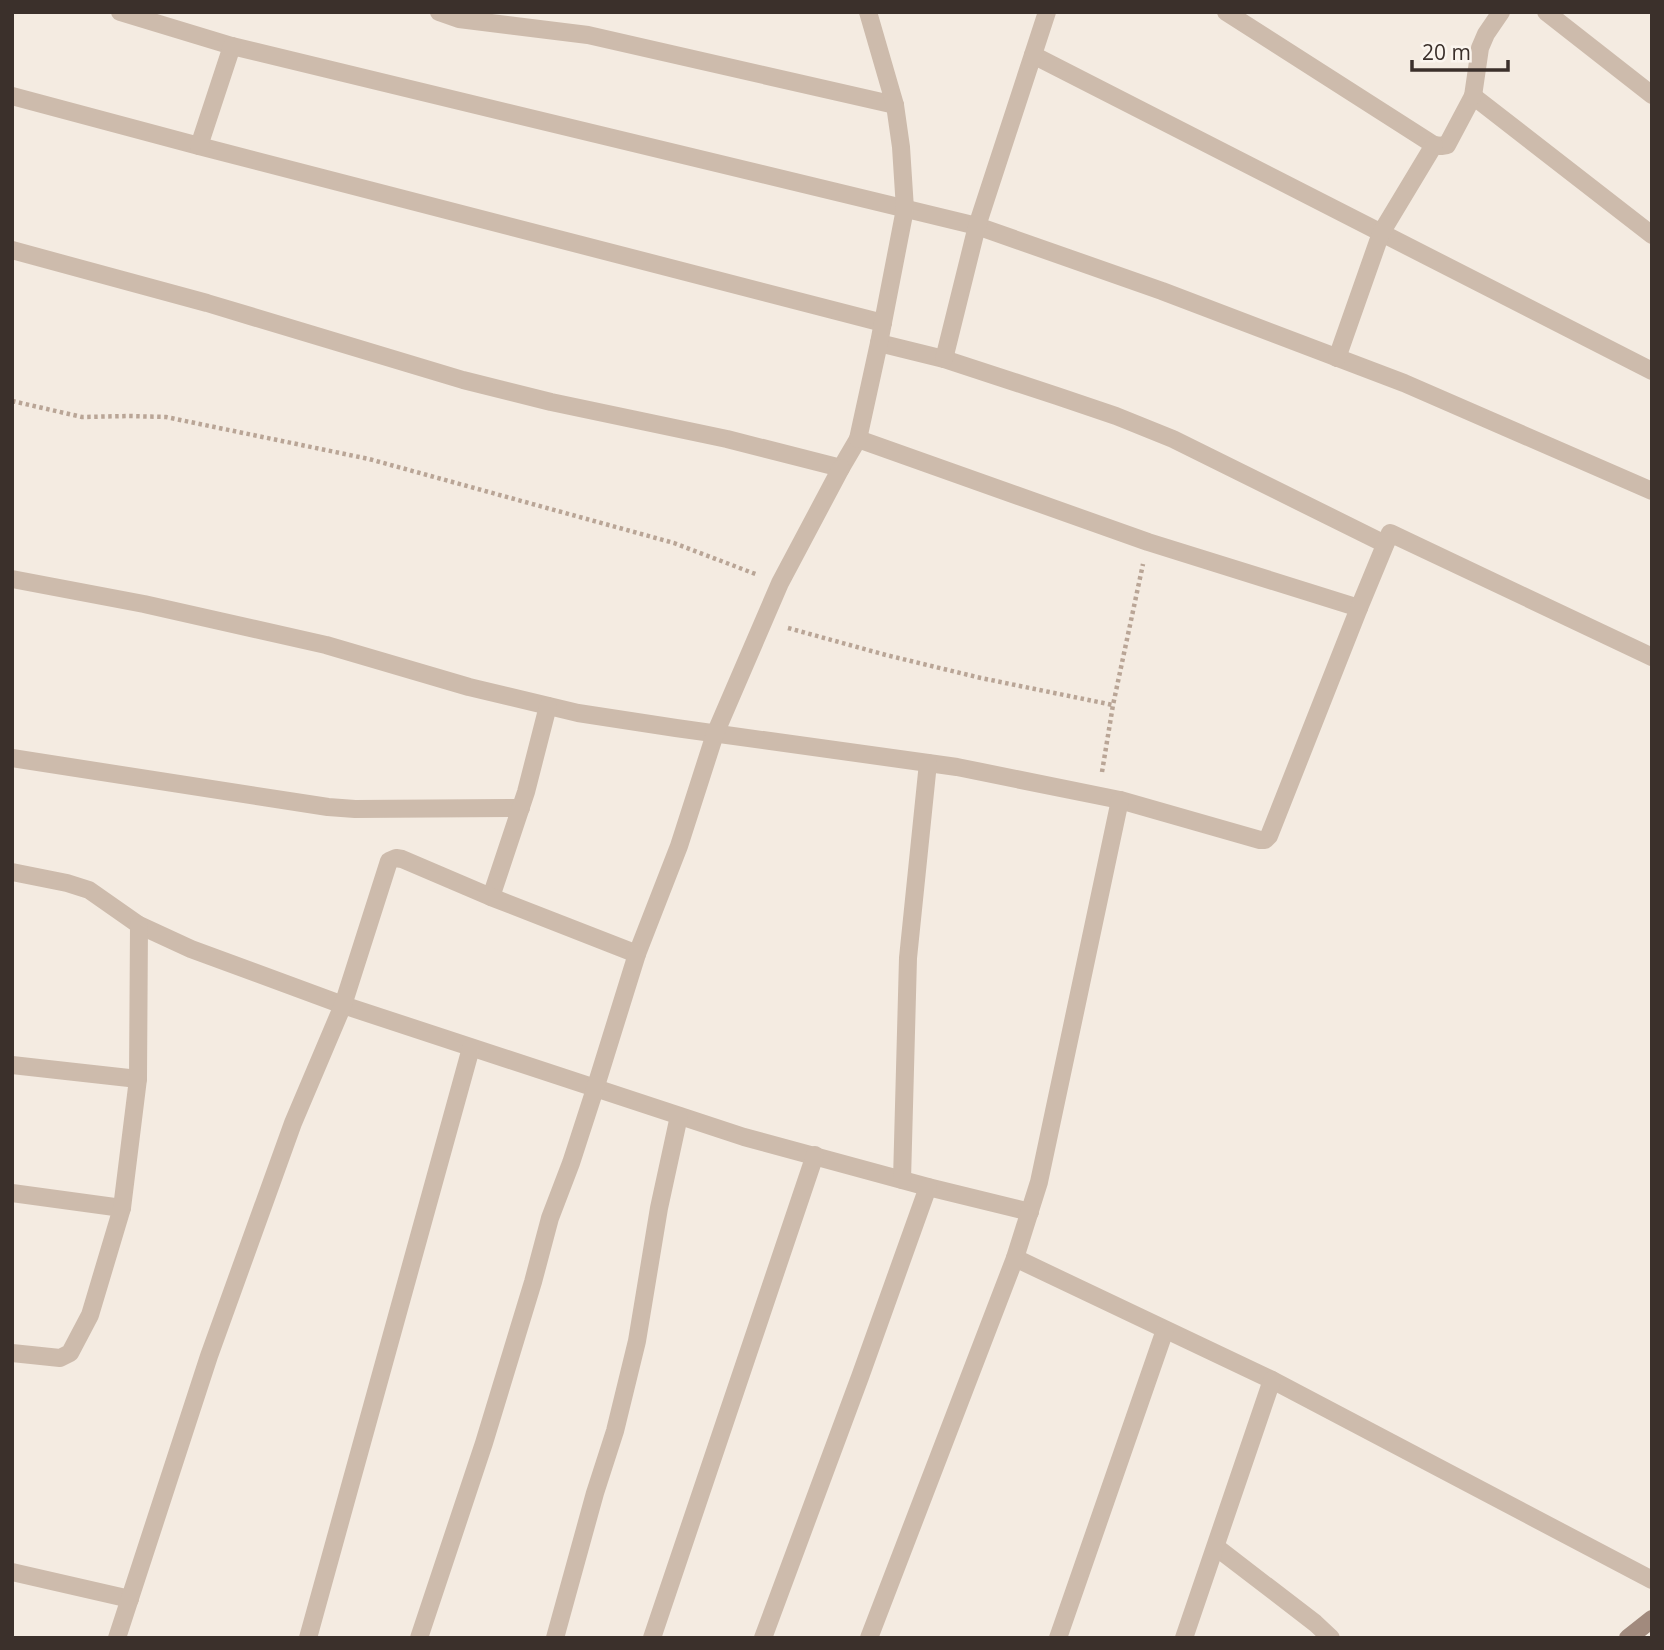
<svg xmlns="http://www.w3.org/2000/svg" width="1664" height="1650" viewBox="0 0 1664 1650" font-family="'Open Sans',sans-serif">
	<style>
		.lines { fill: none; stroke-linecap: round; stroke-linejoin: round }
		.path { stroke: #b9a596; stroke-width: 4.5; stroke-dasharray: 3.5 3.5; stroke-linecap: butt }
		.street { stroke: #cdbbac; stroke-width: 18 }
		.secondary { stroke: #a18a7d; stroke-width: 18 }
	</style>
	<rect width="100%" height="100%" fill="#f4ebe1"/>
	<g class="lines">
		<g class="path">
			<polyline points="12,401 82,417 129,416 166,417 369,459 674,543 758,575"/>
			<polyline points="788,628 886,655 981,678 1113,705"/>
			<polyline points="1102,772 1113,705 1143,564"/>
		</g>
		<g class="street">
			<polyline points="120,12 232,46 977,226 1162,291 1404,383 1652,491"/>
			<polyline points="439,12 459,19 588,35 895,105"/>
			<polyline points="1226,12 1434,145 1441,146 1447,145 1473,96 1652,235"/>
			<polyline points="1546,12 1652,95"/>
			<polyline points="1033,55 1652,371"/>
			<polyline points="12,96 199,146 883,323"/>
			<polyline points="1473,96 1480,48 1486,34 1501,12"/>
			<polyline points="199,146 232,46"/>
			<polyline points="12,250 207,303 463,380 551,402 727,439 841,468 858,439 1148,542 1359,608"/>
			<polyline points="879,343 944,359 1057,396 1116,416 1173,439 1385,544"/>
			<polyline points="1337,358 1381,233 1434,145"/>
			<polyline points="944,359 977,226 1047,12"/>
			<polyline points="858,439 879,343 905,209 901,147 895,105 868,12"/>
			<polyline points="12,579 144,604 326,645 469,687 578,713 676,728 957,767 1120,800 1260,840 1265,840 1269,836 1359,608 1390,533 1652,657"/>
			<polyline points="12,758 328,807 355,809 521,808"/>
			<polyline points="12,872 67,883 89,890 139,925 191,949 343,1005 744,1137 928,1187 1030,1212"/>
			<polyline points="491,897 526,792 548,706"/>
			<polyline points="12,1065 138,1079"/>
			<polyline points="902,1180 908,958 928,763"/>
			<polyline points="12,1193 122,1208"/>
			<polyline points="1015,1258 1272,1380 1652,1580"/>
			<polyline points="12,1353 60,1358 70,1353 90,1315 122,1208 138,1079 139,925"/>
			<polyline points="1216,1547 1315,1623 1331,1638"/>
			<polyline points="12,1572 130,1599"/>
			<polyline points="117,1638 209,1356 293,1123 343,1005 389,861 396,858 402,859 491,897 637,954"/>
			<polyline points="308,1638 471,1048"/>
			<polyline points="419,1638 484,1443 533,1282 550,1218 571,1163 595,1089 637,954 679,846 715,734 780,583 841,468"/>
			<polyline points="555,1638 595,1493 615,1431 637,1341 659,1208 679,1116"/>
			<polyline points="652,1638 815,1155"/>
			<polyline points="763,1638 860,1377 928,1187"/>
			<polyline points="869,1638 1015,1258 1039,1182 1120,800"/>
			<polyline points="1058,1638 1165,1330"/>
			<polyline points="1184,1638 1272,1380"/>
		</g>
		<polyline class="secondary" points="1628,1638 1652,1619"/>
	</g>
	<rect width="1664" height="1650" fill="none" stroke="#3b302b" stroke-width="28"/>
	<path d="M1412 60v10h96v-10" fill="none" stroke="#3b302b" stroke-width="3.5"/>
	<text x="1422" y="60" font-size="21" fill="#3b302b" stroke="#fbf5ee" stroke-width="5" paint-order="stroke">20 m</text>
</svg>
